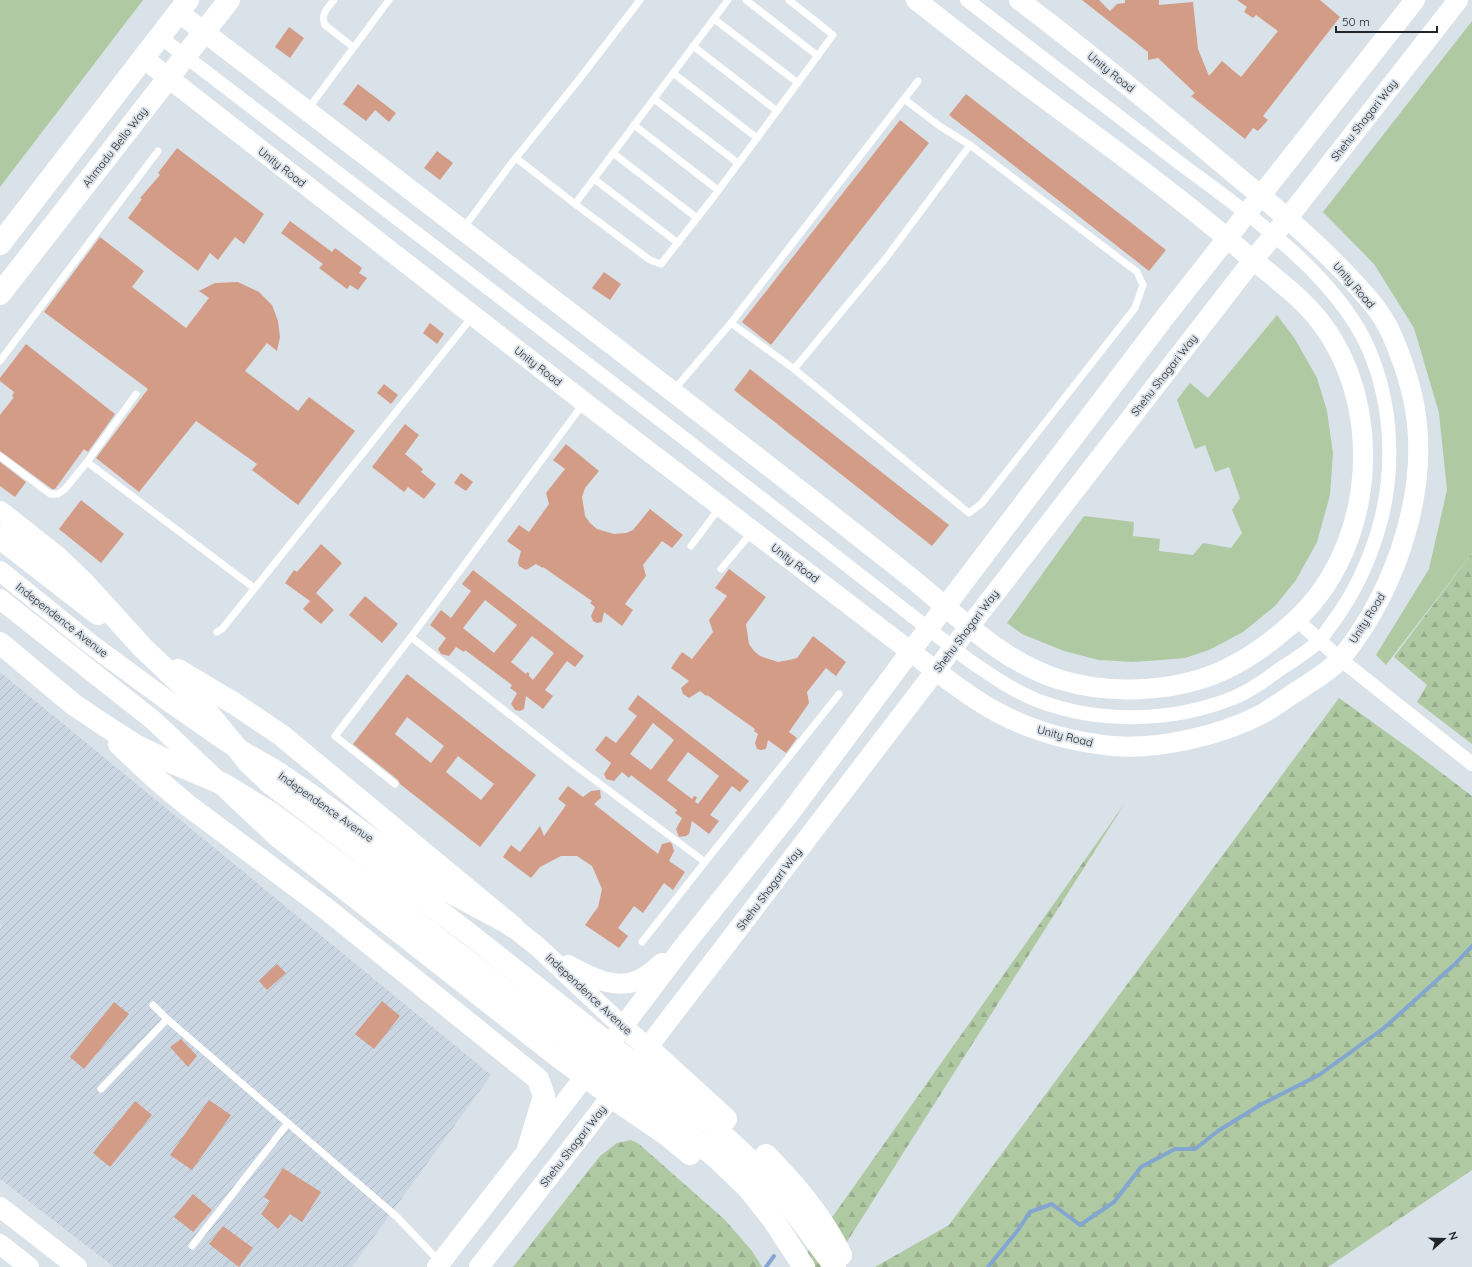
<svg xmlns="http://www.w3.org/2000/svg" width="1472" height="1267" viewBox="0 0 1472 1267" font-family="Quicksand,sans-serif">
	<style>
		.industrial { fill: url(#industrial-furrows) }
		.green { fill: #afc9a2 }
		.forest { fill: url(#forest-firs) }
		.lines { fill: none; stroke-linecap: round; stroke-linejoin: round }
		.stream { stroke: #83a6d1; stroke-width: 4 }
		.building { fill: #d39c86; fill-rule: evenodd }
		.lane { stroke: #fff; stroke-width: 7 }
		.street { stroke: #fff; stroke-width: 14 }
		.secondary { stroke: #fff; stroke-width: 20 }
		.primary { stroke: #fff; stroke-width: 22 }
		.labels { text-anchor: middle; dominant-baseline: central; stroke-width: 4; stroke-linejoin: round; paint-order: stroke }
		.street-label { font-size: 11px; fill: #232629; stroke: #dae2e9 }
	</style>
	<defs>
		<pattern id="industrial-furrows" width="10" height="10" patternUnits="userSpaceOnUse"><rect width="10" height="10" fill="#cad7e3"/><path d="M-1 1l2-2M0 10L10 0M9 11l2-2" fill="none" stroke="#adb8c3"/></pattern>
		<pattern id="forest-firs" width="22" height="20" patternUnits="userSpaceOnUse"><rect width="22" height="20" fill="#afc9a2"/><path d="M5 1l3.5 6h-7zM16 11l3.5 6h-7z" fill="#96ac8c"/></pattern>
	</defs>
	<rect width="100%" height="100%" fill="#dae2e9"/>
	<polygon class="industrial" points="0,672 491,1075 352,1267 114,1267 0,1179 0,928 2,925 0,924"/>
	<g class="green">
		<polygon points="0,0 143,0 0,187"/>
		<polygon points="1472,21 1472,553 1386,665 1376,655 1429,569 1447,490 1439,413 1414,328 1374,264 1323,212"/>
		<polygon points="1277,315 1295,339 1317,378 1327,411 1333,453 1330,495 1317,542 1296,580 1275,606 1243,632 1209,650 1185,658 1161,660 1133,662 1099,660 1064,651 1022,634 1007,623 1084,516 1134,522 1133,536 1160,539 1159,551 1193,555 1203,543 1231,548 1242,533 1232,510 1240,498 1229,467 1215,472 1205,445 1195,449 1177,400 1190,383 1208,398"/>
	</g>
	<g class="forest">
		<polygon points="1472,553 1472,744 1417,702 1427,685 1394,657"/>
		<polygon points="1339,698 1414,752 1472,796 1472,1170 1328,1267 875,1267 949,1225"/>
		<polygon points="1125,803 831,1267 797,1267"/>
		<polygon points="631,1140 639,1144 725,1220 752,1251 762,1267 513,1267 600,1156 617,1143"/>
	</g>
	<g class="lines">
		<g class="stream">
			<polyline points="766,1267 774,1256"/>
			<polyline points="988,1267 1018,1230 1030,1212 1052,1204 1080,1225 1114,1202 1141,1167 1175,1149 1195,1149 1218,1131 1260,1105 1319,1075 1384,1028 1455,964 1472,946"/>
		</g>
	</g>
	<g class="building">
		<polygon points="1082,0 1099,0 1110,11 1117,4 1125,3 1125,0 1159,0 1159,5 1193,2 1198,49 1209,76 1222,61 1241,77 1278,31 1256,15 1253,18 1244,12 1247,7 1237,0 1320,0 1340,17 1263,116 1268,120 1258,131 1253,128 1245,139 1191,96 1195,93 1158,58 1148,60 1148,52"/>
		<polygon points="289,27 304,38 290,58 275,47"/>
		<polygon points="358,84 396,113 389,122 375,110 366,121 343,104"/>
		<polygon points="966,94 1166,250 1149,271 949,115"/>
		<polygon points="900,120 929,143 771,345 742,322"/>
		<polygon points="177,148 264,214 244,244 235,237 218,260 210,253 198,271 128,218 142,199 140,198 160,175 158,173"/>
		<polygon points="437,151 453,163 440,180 424,168"/>
		<polygon points="290,221 332,252 335,248 362,268 359,273 367,278 358,290 350,285 347,289 319,268 323,264 281,233"/>
		<polygon points="100,237 144,271 132,287 186,328 209,298 199,291 215,283 238,282 259,292 272,305 278,321 280,337 277,351 267,343 245,371 298,411 309,397 355,431 298,505 252,470 257,464 196,421 139,492 96,458 148,389 44,312"/>
		<polygon points="604,272 621,284 610,300 592,288"/>
		<polygon points="430,323 444,334 437,344 423,333"/>
		<polygon points="26,344 115,414 88,452 84,449 55,489 52,489 0,451 0,415 14,397 12,396 14,392 0,381 0,378"/>
		<polygon points="750,369 949,525 932,546 734,390"/>
		<polygon points="384,384 398,395 391,404 377,393"/>
		<polygon points="405,424 419,435 405,454 423,469 421,472 436,484 424,499 408,487 404,492 372,467"/>
		<polygon points="566,444 599,471 585,488 582,497 585,516 590,523 597,529 614,534 626,533 633,530 650,509 683,535 672,548 662,541 643,565 646,576 625,604 633,610 622,626 604,612 602,622 597,623 593,621 591,616 595,607 590,603 592,601 543,567 543,568 536,564 526,570 519,566 518,562 521,551 507,541 519,525 529,532 549,504 546,493 565,469 553,460"/>
		<polygon points="0,462 26,482 15,497 0,486"/>
		<polygon points="461,473 473,482 466,491 454,483"/>
		<polygon points="81,500 124,534 101,563 59,529"/>
		<polygon points="321,544 342,563 316,593 334,610 321,624 303,609 310,601 285,583 294,570 297,572"/>
		<polygon points="729,569 766,597 746,624 749,644 754,651 760,656 778,662 789,660 797,658 813,636 846,662 836,676 826,668 807,692 809,703 789,732 797,738 786,753 768,740 766,749 761,750 757,749 755,743 758,734 754,731 755,729 707,695 706,696 700,691 689,698 683,694 681,688 689,681 671,668 682,652 692,659 713,632 709,620 727,596 715,588"/>
		<path d="M473,570L584,656L575,667L567,661L545,690L553,696L543,709L526,696L524,709L520,711L515,710L511,704L517,693L510,688L512,685L465,650L464,652L456,647L449,656L441,654L438,649L446,638L430,625L441,610L451,618L471,591L462,584ZM485,600L517,625L494,653L463,628ZM532,636L554,653L533,680L529,676V673L527,672L526,674L511,662Z"/>
		<polygon points="365,596 398,624 382,643 349,615"/>
		<path d="M407,674L536,775L480,847L400,784L398,780L353,744ZM407,717L444,746L431,763L395,734ZM458,756L494,784L481,800L446,772Z"/>
		<path d="M638,695L749,781L740,792L732,786L710,815L719,821L709,834L692,821L689,834L686,836L679,837L676,829L682,818L675,813L677,810L631,775L629,778L622,772L614,781L606,779L604,774L611,763L595,750L606,736L616,743L637,716L628,709ZM653,723L674,740L651,770L630,754ZM688,752L719,776L698,804L695,802L697,797L694,796L692,799L667,780Z"/>
		<polygon points="568,786 583,797 591,791 600,790 601,798 594,804 658,854 662,844 670,842 672,844 674,851 669,861 685,872 673,890 664,883 643,913 634,906 618,928 628,936 619,948 585,925 598,907 602,889 592,866 577,856 561,856 540,867 531,878 503,857 511,845 520,852 540,826 544,836 566,805 558,799"/>
		<polygon points="277,964 286,973 267,990 259,981"/>
		<polygon points="382,1001 400,1016 374,1049 355,1034"/>
		<polygon points="114,1002 129,1014 84,1069 70,1057"/>
		<polygon points="181,1039 197,1056 188,1067 170,1047"/>
		<polygon points="209,1100 231,1115 192,1170 170,1155"/>
		<polygon points="135,1101 152,1115 110,1167 93,1153"/>
		<polygon points="283,1168 321,1192 302,1222 290,1214 278,1229 261,1214 270,1201 264,1197"/>
		<polygon points="193,1194 212,1210 193,1232 174,1217"/>
		<polygon points="223,1226 253,1248 239,1267 209,1244"/>
	</g>
	<g class="lines">
		<g class="lane">
			<path d="M334,0C328,8 320,14 325,25L353,47"/>
			<polyline points="746,0 818,56"/>
			<polyline points="714,19 798,83"/>
			<polyline points="693,46 777,111"/>
			<polyline points="673,73 757,138"/>
			<polyline points="654,99 738,163"/>
			<polyline points="308,109 389,0"/>
			<polyline points="634,125 718,190"/>
			<polyline points="613,153 697,218"/>
			<polyline points="516,158 575,204 728,0"/>
			<polyline points="594,179 678,243"/>
			<polyline points="575,204 650,260 661,264 712,199 833,35 789,0"/>
			<polyline points="462,230 510,165 577,82 640,0"/>
			<polyline points="731,323 794,369 969,513 982,503 1135,308 1143,285 1137,272 970,145"/>
			<polyline points="0,361 158,151"/>
			<polyline points="794,369 886,258 970,145 941,127 904,99"/>
			<polyline points="673,391 731,323 918,81"/>
			<polyline points="136,394 87,462 254,588"/>
			<polyline points="0,456 50,494 58,494 65,489 87,462"/>
			<polyline points="691,546 720,507"/>
			<polyline points="721,569 753,531"/>
			<polyline points="217,632 222,629 472,317"/>
			<polyline points="411,637 583,404"/>
			<polyline points="395,784 335,736 411,637 569,761 705,862 642,942"/>
			<polyline points="705,862 839,694"/>
			<polyline points="153,1005 167,1019 397,1217 439,1261"/>
			<polyline points="101,1089 167,1019"/>
			<polyline points="192,1246 288,1123"/>
		</g>
		<g class="street">
			<path d="M159,36L667,425L970,661C992,676 1015,692 1039,701C1100,724 1173,722 1233,698C1250,691 1265,680 1280,669C1294,660 1309,651 1320,640C1324,635 1327,630 1331,625C1355,593 1371,558 1381,520C1396,461 1391,394 1364,339C1325,264 1239,208 1173,158C1104,105 1036,53 967,0"/>
			<polyline points="1297,620 1340,659 1472,764"/>
		</g>
		<g class="secondary">
			<path d="M178,12C273,84 366,156 460,228C571,313 683,399 793,485C834,517 875,549 915,581C960,618 1004,663 1061,680C1114,696 1185,692 1234,665C1253,655 1272,641 1288,627C1371,558 1386,423 1329,334C1307,299 1271,276 1241,250C1168,187 1089,132 1012,74C980,50 948,25 916,0"/>
			<path d="M143,58L584,402L936,671C955,685 974,700 995,711C1031,731 1072,742 1113,746C1159,750 1223,735 1264,713C1277,705 1289,696 1302,688C1315,679 1333,669 1343,656C1398,586 1433,483 1412,394C1407,373 1400,353 1391,333C1381,311 1364,293 1348,276C1312,238 1272,205 1232,172C1162,113 1092,55 1019,0"/>
			<polyline points="0,571 92,645 168,701 227,742 274,769 310,793 442,889 513,927 538,947 622,1026 647,1047"/>
			<polyline points="0,599 153,720 277,837 553,1054 611,1097"/>
			<path d="M568,965C592,978 622,994 647,975C652,972 657,967 662,963"/>
			<polyline points="638,1060 969,627 1253,260 1287,219 1458,0"/>
			<polyline points="0,1207 77,1267"/>
			<polyline points="0,1244 29,1267"/>
			<polyline points="437,1267 590,1070 683,947 790,813 910,652 945,607 1165,317 1415,0"/>
			<polyline points="479,1267 621,1084"/>
		</g>
		<g class="primary">
			<polyline points="0,244 188,0"/>
			<polyline points="0,294 229,0"/>
			<path d="M0,512L57,557L84,583L143,648L182,685L209,714L249,763L271,784L464,930L709,1123C731,1142 753,1162 772,1184C795,1210 814,1239 835,1267"/>
			<polyline points="0,538 98,614"/>
			<polyline points="0,643 73,704 104,725 137,746 164,759 223,784 271,813 382,895 649,1102 719,1160 748,1188 774,1221 804,1267"/>
			<polyline points="178,670 235,704 281,735 513,927"/>
			<polyline points="119,744 154,777 186,804 324,907 538,1079 544,1096 528,1149"/>
			<polyline points="647,1047 726,1119"/>
			<polyline points="611,1097 667,1135 690,1154"/>
			<path d="M766,1155C795,1185 823,1217 841,1255"/>
		</g>
	</g>
	<g class="labels">
		<g class="street-label">
			<text transform="translate(1111 72) rotate(39)">Unity Road</text>
			<text transform="translate(1364 120) rotate(-52)">Shehu Shagari Way</text>
			<text transform="translate(115 147) rotate(-52)">Ahmadu Bello Way</text>
			<text transform="translate(282 167) rotate(38)">Unity Road</text>
			<text transform="translate(1354 285) rotate(49)">Unity Road</text>
			<text transform="translate(538 366) rotate(38)">Unity Road</text>
			<text transform="translate(1164 375) rotate(-52)">Shehu Shagari Way</text>
			<text transform="translate(795 563) rotate(37)">Unity Road</text>
			<text transform="translate(1367 618) rotate(-58)">Unity Road</text>
			<text transform="translate(62 620) rotate(38)">Independence Avenue</text>
			<text transform="translate(966 631) rotate(-53)">Shehu Shagari Way</text>
			<text transform="translate(1065 736) rotate(14)">Unity Road</text>
			<text transform="translate(326 807) rotate(35)">Independence Avenue</text>
			<text transform="translate(769 889) rotate(-53)">Shehu Shagari Way</text>
			<text transform="translate(589 994) rotate(43)">Independence Avenue</text>
			<text transform="translate(573 1146) rotate(-52)">Shehu Shagari Way</text>
		</g>
	</g>
	<g transform="translate(1444 1239) rotate(70)" stroke="#dae2e9" stroke-width="3" paint-order="stroke">
	<path d="M0-3L7 15L0 10L-7 15Z" fill="#232629"/>
	<text y="-6" font-size="11" font-weight="bold" text-anchor="middle" fill="#232629">N</text>
	</g>
	<path d="M1336 26v6h101v-6" fill="none" stroke="#232629" stroke-width="2"/>
	<text x="1342" y="26" font-size="12" fill="#232629" stroke="#dae2e9" stroke-width="3" paint-order="stroke">50 m</text>
</svg>
